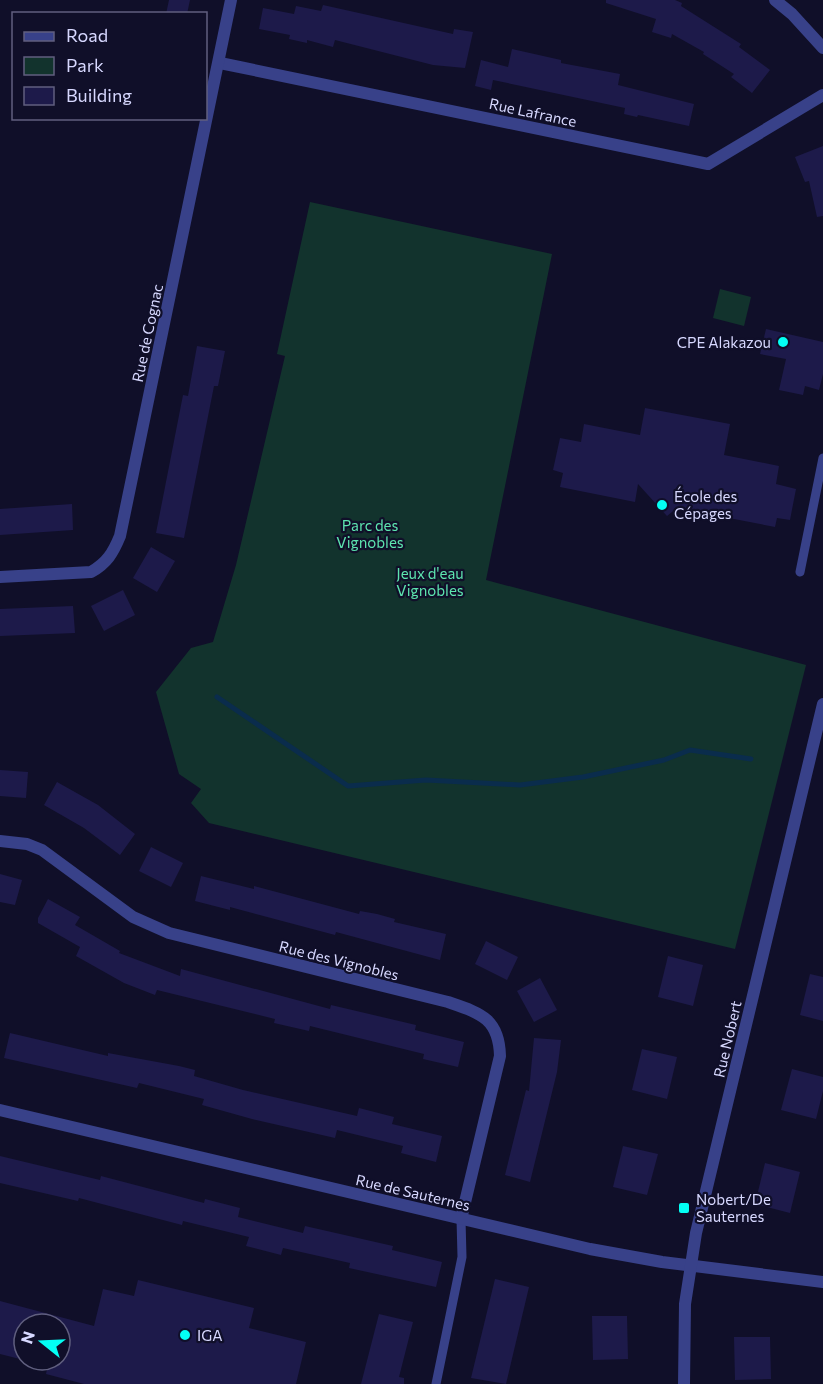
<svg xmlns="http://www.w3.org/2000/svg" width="823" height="1384" viewBox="0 0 823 1384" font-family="Commissioner,sans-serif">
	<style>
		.green { fill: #12332d }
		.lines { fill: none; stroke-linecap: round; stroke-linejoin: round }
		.stream { stroke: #0a2c4c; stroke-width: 5 }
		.building { fill: #1d1a4a }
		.service { stroke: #384189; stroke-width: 9 }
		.minor { stroke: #384189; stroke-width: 12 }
		.poi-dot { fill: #03fff4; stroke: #100f29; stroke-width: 2 }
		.labels { text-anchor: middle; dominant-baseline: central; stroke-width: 4.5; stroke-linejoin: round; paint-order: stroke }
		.street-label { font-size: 15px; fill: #d7d8ff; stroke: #100f29 }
		.poi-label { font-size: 15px; fill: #d7d8ff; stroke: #100f29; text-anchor: start }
		.park-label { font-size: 15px; fill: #5de4af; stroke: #100f29 }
	</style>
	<rect width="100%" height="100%" fill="#100f29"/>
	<g class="green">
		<polygon points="310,202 552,254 486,580 806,665 735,949 209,823 191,803 201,789 179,774 156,692 191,648 213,642 236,565 285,356 277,354"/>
		<polygon points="720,289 751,297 744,326 713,318"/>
	</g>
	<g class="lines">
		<polyline class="stream" points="217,697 348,786 426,780 520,785 583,777 664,760 690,750 751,759"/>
	</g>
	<g class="building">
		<polygon points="169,0 190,0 187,14 166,14"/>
		<polygon points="606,0 675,0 682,3 681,6 741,44 739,47 770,70 752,93 731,77 734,74 703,54 704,52 672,34 671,38 652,32 656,19 606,3"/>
		<polygon points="323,5 453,34 454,29 473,32 465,68 433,65 335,40 333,47 307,40 307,43 289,39 290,35 259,29 263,8 294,14 296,6 321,11"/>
		<polygon points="512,49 561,60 561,63 620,74 618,85 694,104 689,126 638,115 637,117 624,114 625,108 493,80 491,90 475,86 481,60 508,67"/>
		<polygon points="823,146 823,216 817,217 809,181 805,182 795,157"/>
		<polygon points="766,329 823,342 823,374 819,390 805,386 803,395 779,390 786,359 760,354"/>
		<polygon points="197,346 225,351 218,386 214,386 184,538 156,533 183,395 188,396"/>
		<polygon points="645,408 730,424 724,455 779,466 776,484 796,489 790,520 777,518 775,527 677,508 667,516 638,484 635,502 560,487 563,473 553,470 560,438 581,442 584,424 640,435"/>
		<polygon points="72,504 73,530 0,535 0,509"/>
		<polygon points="151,547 175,561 157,592 133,578"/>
		<polygon points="123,590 135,615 104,631 91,606"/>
		<polygon points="73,606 75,633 0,636 0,609"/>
		<polygon points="0,770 28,772 26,798 0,796"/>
		<polygon points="57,782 98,805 135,834 120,855 84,828 44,805"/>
		<polygon points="151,847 183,863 171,887 139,871"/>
		<polygon points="0,874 22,880 15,905 0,902"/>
		<polygon points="201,876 254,889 254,886 359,914 360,911 377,914 395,919 394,922 446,934 440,960 336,932 335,935 230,907 230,910 195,901"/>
		<polygon points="48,899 80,917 75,925 120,951 119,953 180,976 181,969 330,1009 331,1005 416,1025 415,1030 464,1042 458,1067 423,1059 424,1054 310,1026 309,1031 274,1023 275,1019 157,990 155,995 124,983 76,956 80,947 38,923 38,918"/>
		<polygon points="486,941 518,957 507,980 475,964"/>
		<polygon points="668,956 703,965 693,1006 658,997"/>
		<polygon points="810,974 823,977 823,1021 800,1015"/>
		<polygon points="540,978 557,1010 534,1022 517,991"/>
		<polygon points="10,1033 108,1056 108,1053 179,1066 195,1070 194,1076 243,1090 357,1116 359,1108 394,1117 392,1124 442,1136 436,1162 401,1153 403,1146 337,1130 335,1138 252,1119 202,1105 204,1099 139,1083 137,1088 4,1058"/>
		<polygon points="534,1038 561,1040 557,1072 530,1182 505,1175 526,1090 529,1091"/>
		<polygon points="642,1049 677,1057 667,1099 632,1090"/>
		<polygon points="792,1069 823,1077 823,1091 816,1119 781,1110"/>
		<polygon points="623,1146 658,1154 647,1195 613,1187"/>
		<polygon points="0,1156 100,1180 101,1176 204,1203 205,1199 240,1208 238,1217 303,1233 305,1226 393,1246 392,1250 442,1262 436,1287 349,1268 350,1263 283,1248 281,1255 246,1246 249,1237 183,1221 182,1225 79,1198 78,1201 0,1183"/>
		<polygon points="765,1163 800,1172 790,1213 755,1204"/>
		<polygon points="495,1279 529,1287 506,1384 471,1378"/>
		<polygon points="138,1280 254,1308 249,1328 306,1342 296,1384 84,1384 46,1374 49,1360 60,1360 60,1324 24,1324 24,1360 0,1354 0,1301 94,1326 103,1289 134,1296"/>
		<polygon points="379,1314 413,1322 399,1377 404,1378 404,1384 361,1384"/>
		<polygon points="592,1316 627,1316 628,1359 593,1360"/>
		<polygon points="734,1337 770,1337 771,1379 735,1380"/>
	</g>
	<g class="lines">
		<g class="service">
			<polyline points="800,572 823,458"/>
			<polyline points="436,1384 462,1257 461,1219"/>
		</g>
		<g class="minor">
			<polyline points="775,0 792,14 823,48"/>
			<polyline points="220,63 708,164 823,95"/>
			<path d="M0,577L91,572C107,563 113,553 120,536L231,0"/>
			<path d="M0,841L27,844L42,850L133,917L169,933L448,1002C480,1013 499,1018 500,1056L461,1219"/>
			<polyline points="0,1110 590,1249 662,1262 823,1282"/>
			<polyline points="684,1384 685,1304 696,1233 823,704"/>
		</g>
	</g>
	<g class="poi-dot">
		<circle cx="783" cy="342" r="6"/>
		<circle cx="662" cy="505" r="6"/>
		<rect x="678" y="1202" width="12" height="12" rx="3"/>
		<circle cx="185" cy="1335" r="6"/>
	</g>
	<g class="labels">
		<g class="street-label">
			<text transform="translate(533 112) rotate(12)">Rue Lafrance</text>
			<text transform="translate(147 333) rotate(-78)">Rue de Cognac</text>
			<text transform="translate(339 960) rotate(14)">Rue des Vignobles</text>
			<text transform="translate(727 1039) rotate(-77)">Rue Nobert</text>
			<text transform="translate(413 1192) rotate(13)">Rue de Sauternes</text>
		</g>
		<g class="poi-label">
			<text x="771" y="342" text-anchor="end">CPE Alakazou</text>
			<text x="674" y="496">École des<tspan x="674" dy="17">Cépages</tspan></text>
			<text x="696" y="1199">Nobert/De<tspan x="696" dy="17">Sauternes</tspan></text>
			<text x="197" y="1335">IGA</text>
		</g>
		<g class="park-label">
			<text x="370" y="525">Parc des<tspan x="370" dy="17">Vignobles</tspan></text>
			<text x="430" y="573">Jeux d'eau<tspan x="430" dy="17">Vignobles</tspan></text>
		</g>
	</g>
	<rect x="12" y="12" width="195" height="108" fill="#100f29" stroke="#605f7f" stroke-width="1.5"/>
	<rect x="24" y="32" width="30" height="9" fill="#384189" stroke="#605f7f" stroke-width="1.5"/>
	<text x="66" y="42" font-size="18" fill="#d7d8ff">Road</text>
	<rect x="24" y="57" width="30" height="18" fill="#12332d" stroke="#605f7f" stroke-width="1.5"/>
	<text x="66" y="72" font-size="18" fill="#d7d8ff">Park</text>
	<rect x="24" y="87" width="30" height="18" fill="#1d1a4a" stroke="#605f7f" stroke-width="1.5"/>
	<text x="66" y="102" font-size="18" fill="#d7d8ff">Building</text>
	<g transform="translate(42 1342) rotate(288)"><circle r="28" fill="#100f29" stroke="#605f7f" stroke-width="1.5"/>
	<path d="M0-4.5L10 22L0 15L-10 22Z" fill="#03fff4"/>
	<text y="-9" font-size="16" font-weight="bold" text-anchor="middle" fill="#d7d8ff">N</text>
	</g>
</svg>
